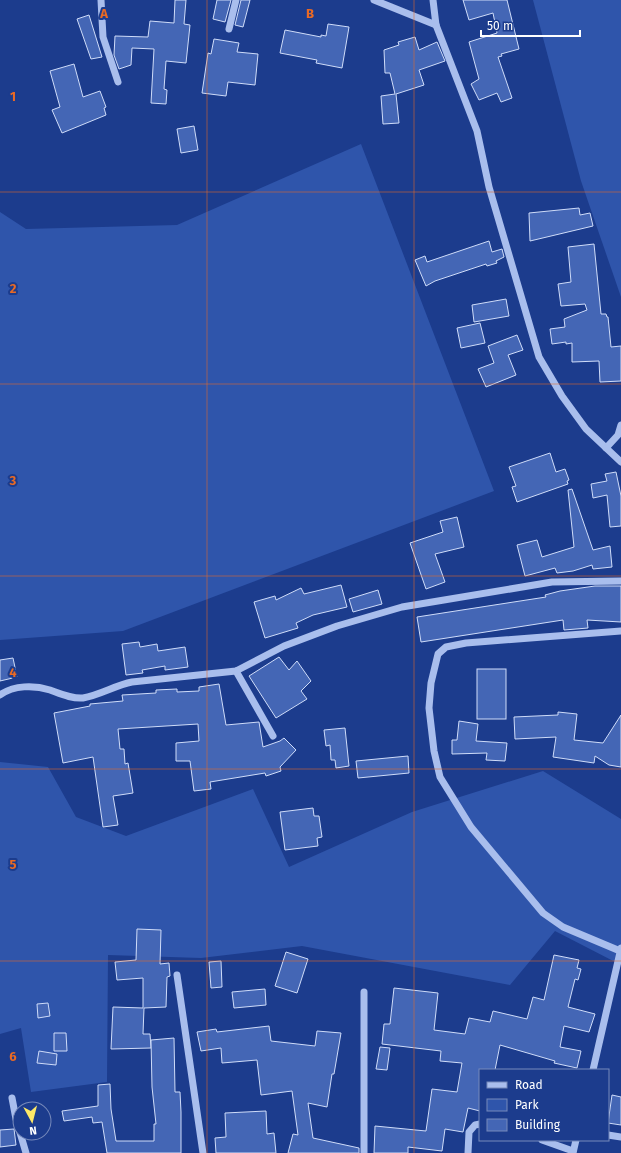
<svg xmlns="http://www.w3.org/2000/svg" width="621" height="1153" viewBox="0 0 621 1153" font-family="'Fira Sans',sans-serif">
	<style>
		.green { fill: #2f55ab }
		.building { fill: #4466b5; stroke: #cfdcf9 }
		.lines { fill: none; stroke-linecap: round; stroke-linejoin: round }
		.minor { stroke: #a9beed; stroke-width: 7 }
		.grid { fill: none; stroke: #ea6a24; stroke-width: 1; stroke-opacity: 0.55 }
		.grid-label { font-size: 13px; text-anchor: middle; font-weight: bold; fill: #ea6a24; stroke: #1c3c8d; stroke-width: 4; stroke-linejoin: round; paint-order: stroke }
	</style>
	<rect width="100%" height="100%" fill="#1c3c8d"/>
	<g class="green">
		<polygon points="533,0 621,0 621,297 581,181"/>
		<polygon points="361,144 494,491 123,631 0,640 0,212 26,229 177,225"/>
		<polygon points="0,762 48,767 76,817 126,836 253,789 289,867 412,812 543,771 621,819 621,965 555,931 510,985 302,946 201,958 108,955 107,1082 31,1092 21,1028 0,1034"/>
	</g>
	<g class="building">
		<polygon points="175,0 186,0 184,24 190,25 186,63 166,61 164,89 167,90 166,104 151,103 154,49 132,48 131,65 119,69 114,55 115,36 148,37 150,21 174,23"/>
		<polygon points="217,0 231,0 225,22 213,19"/>
		<polygon points="241,0 250,0 243,27 235,25"/>
		<polygon points="463,0 507,0 519,49 501,54 502,56 498,57 512,98 501,102 497,93 479,100 471,84 479,79 469,42 497,33 493,13 469,20"/>
		<polygon points="89,15 102,57 91,59 77,19"/>
		<polygon points="328,24 349,27 342,68 316,63 317,60 280,53 285,30 321,37 321,35 326,36"/>
		<polygon points="415,37 419,50 437,42 445,61 419,70 424,85 396,94 399,123 383,124 381,96 395,94 390,73 385,73 384,50 399,45 398,42"/>
		<polygon points="214,39 239,43 237,52 258,54 255,85 228,82 226,96 202,93 208,53 211,54"/>
		<polygon points="74,64 83,97 100,91 106,107 104,108 106,115 62,133 52,110 60,107 50,71"/>
		<polygon points="194,126 198,150 181,153 177,129"/>
		<polygon points="579,208 580,215 590,213 593,226 530,241 529,213"/>
		<polygon points="489,241 492,252 502,249 504,257 496,261 497,263 487,266 486,264 435,281 426,286 415,260 425,256 427,262"/>
		<polygon points="594,244 601,314 606,314 607,317 608,317 611,347 621,346 621,381 600,382 599,361 572,362 572,343 566,344 566,342 552,344 550,329 565,327 564,319 587,310 585,304 561,306 558,284 571,282 568,247"/>
		<polygon points="506,299 509,316 474,322 472,305"/>
		<polygon points="480,323 485,343 461,348 457,328"/>
		<polygon points="517,335 523,350 508,355 516,375 486,387 478,369 494,363 488,346"/>
		<polygon points="550,453 556,472 565,469 569,480 567,481 568,484 517,502 512,487 516,486 509,467"/>
		<polygon points="616,472 621,496 621,526 610,527 607,495 593,498 591,484 607,481 605,474"/>
		<polygon points="572,489 593,550 610,546 612,567 593,569 592,565 573,571 557,573 555,568 525,576 517,545 537,540 542,557 574,547 568,490"/>
		<polygon points="457,517 464,547 435,554 445,582 426,589 410,543 443,532 440,521"/>
		<polygon points="341,585 347,607 313,615 296,623 298,628 265,638 254,602 275,596 276,600 301,588 304,594"/>
		<polygon points="595,586 621,586 621,622 587,620 588,628 564,630 563,620 421,642 417,617 546,597 545,595 560,591"/>
		<polygon points="378,590 382,604 353,612 349,599"/>
		<polygon points="139,642 140,647 157,644 158,651 185,647 188,667 165,670 165,666 142,670 143,673 126,675 122,644"/>
		<polygon points="279,657 289,670 297,661 311,681 301,691 307,699 276,718 249,676"/>
		<polygon points="13,658 17,677 0,681 0,660"/>
		<rect x="477" y="669" width="29" height="50"/>
		<polygon points="219,684 226,725 259,722 263,747 280,741 284,738 296,750 280,767 281,771 266,776 265,773 210,782 211,789 194,791 190,761 176,761 176,743 199,741 198,724 118,729 120,749 124,749 125,764 128,763 133,793 113,796 118,825 103,827 93,757 63,763 54,713 90,706 90,704 123,701 122,695 156,693 156,690 177,689 177,692 199,691 199,687"/>
		<polygon points="558,712 577,714 574,740 603,743 621,715 621,767 609,765 595,756 594,763 553,757 556,737 515,739 514,717 558,715"/>
		<polygon points="459,721 478,724 476,741 507,743 505,761 486,760 487,753 452,754 452,740 457,740"/>
		<polygon points="345,728 349,766 336,768 335,760 331,760 330,745 326,746 324,730"/>
		<polygon points="408,756 409,773 358,778 356,761"/>
		<polygon points="313,808 314,816 319,816 322,837 317,838 318,846 285,850 280,812"/>
		<polygon points="137,929 161,930 160,964 169,963 170,976 167,977 166,1007 144,1008 143,1034 150,1034 151,1048 111,1049 113,1007 143,1008 143,978 117,980 115,962 136,960"/>
		<polygon points="286,952 308,959 297,993 275,986"/>
		<polygon points="554,955 579,960 577,968 581,969 578,980 575,979 568,1007 595,1014 589,1032 564,1026 560,1047 581,1051 577,1068 554,1063 555,1061 500,1045 495,1070 480,1070 480,1111 468,1108 463,1132 445,1129 442,1151 408,1147 408,1153 374,1153 375,1126 426,1131 432,1089 457,1092 462,1063 440,1061 441,1051 382,1044 384,1024 390,1024 394,988 438,993 434,1030 465,1034 469,1018 490,1022 493,1011 527,1019 533,997 544,1000"/>
		<polygon points="221,961 222,987 211,988 209,962"/>
		<polygon points="265,989 266,1005 234,1008 232,992"/>
		<polygon points="48,1003 50,1016 38,1018 37,1004"/>
		<polygon points="269,1026 271,1041 315,1046 317,1031 341,1033 334,1074 332,1074 327,1107 308,1103 313,1138 359,1148 359,1153 288,1153 293,1134 298,1135 292,1091 261,1095 257,1060 222,1063 221,1048 201,1051 197,1032 216,1029 217,1032"/>
		<polygon points="54,1033 66,1033 67,1051 54,1051"/>
		<polygon points="174,1038 175,1092 180,1092 181,1112 181,1153 107,1153 102,1122 93,1123 92,1117 64,1121 62,1111 98,1106 98,1085 110,1084 111,1109 116,1141 154,1141 154,1124 156,1124 152,1087 151,1040"/>
		<polygon points="380,1047 390,1048 387,1070 376,1069"/>
		<polygon points="39,1051 57,1054 56,1065 37,1063"/>
		<polygon points="612,1095 621,1097 621,1125 608,1123"/>
		<polygon points="266,1111 267,1134 274,1133 276,1153 216,1153 215,1138 226,1137 225,1113"/>
		<polygon points="14,1129 16,1145 0,1147 0,1130"/>
	</g>
	<g class="lines">
		<g class="minor">
			<polyline points="101,0 103,37 118,82"/>
			<polyline points="374,0 436,25"/>
			<polyline points="433,0 436,25 477,131 489,187 539,357 562,396 586,429 621,462"/>
			<polyline points="229,29 236,0"/>
			<polyline points="606,448 618,435 621,425"/>
			<polyline points="236,671 273,736"/>
			<path d="M0,695C14,685 34,685 50,690C61,694 72,699 83,698C100,695 116,685 132,682L236,671L284,646L337,626L402,607L552,582L621,581"/>
			<polyline points="620,951 563,927 543,913 471,827 440,777 434,751 429,708 431,683 438,654 446,647 466,643 621,631"/>
			<polyline points="177,975 203,1153"/>
			<polyline points="593,1070 621,948"/>
			<polyline points="12,1098 16,1119 26,1153"/>
			<polyline points="608,1135 621,1137"/>
			<polyline points="542,1140 573,1151"/>
			<polyline points="364,1153 364,992"/>
			<polyline points="468,1153 469,1132 475,1125 480,1124"/>
			<polyline points="573,1153 576,1140"/>
		</g>
	</g>
	<path class="grid" d="M207,0V1153M414,0V1153M0,192H621M0,384H621M0,576H621M0,769H621M0,961H621"/>
	<g class="grid-label">
		<text x="104" y="18">A</text>
		<text x="310" y="18">B</text>
		<text x="13" y="101">1</text>
		<text x="13" y="293">2</text>
		<text x="13" y="485">3</text>
		<text x="13" y="677">4</text>
		<text x="13" y="869">5</text>
		<text x="13" y="1061">6</text>
	</g>
	<rect x="479" y="1069" width="130" height="72" fill="#1c3c8d" stroke="#778abb"/>
	<rect x="487" y="1082" width="20" height="6" fill="#a9beed" stroke="#778abb"/>
	<text x="515" y="1089" font-size="12" fill="#ffffff">Road</text>
	<rect x="487" y="1099" width="20" height="12" fill="#2f55ab" stroke="#778abb"/>
	<text x="515" y="1109" font-size="12" fill="#ffffff">Park</text>
	<rect x="487" y="1119" width="20" height="12" fill="#4466b5" stroke="#778abb"/>
	<text x="515" y="1129" font-size="12" fill="#ffffff">Building</text>
	<g transform="translate(32 1121) rotate(173)"><circle r="19" fill="#1c3c8d" stroke="#778abb"/>
	<path d="M0-3L7 15L0 10L-7 15Z" fill="#fde867"/>
	<text y="-6" font-size="11" font-weight="bold" text-anchor="middle" fill="#ffffff">N</text>
	</g>
	<path d="M481 30v6h99v-6" fill="none" stroke="#ffffff" stroke-width="2"/>
	<text x="487" y="30" font-size="12" fill="#ffffff" stroke="#1c3c8d" stroke-width="3" paint-order="stroke">50 m</text>
</svg>
